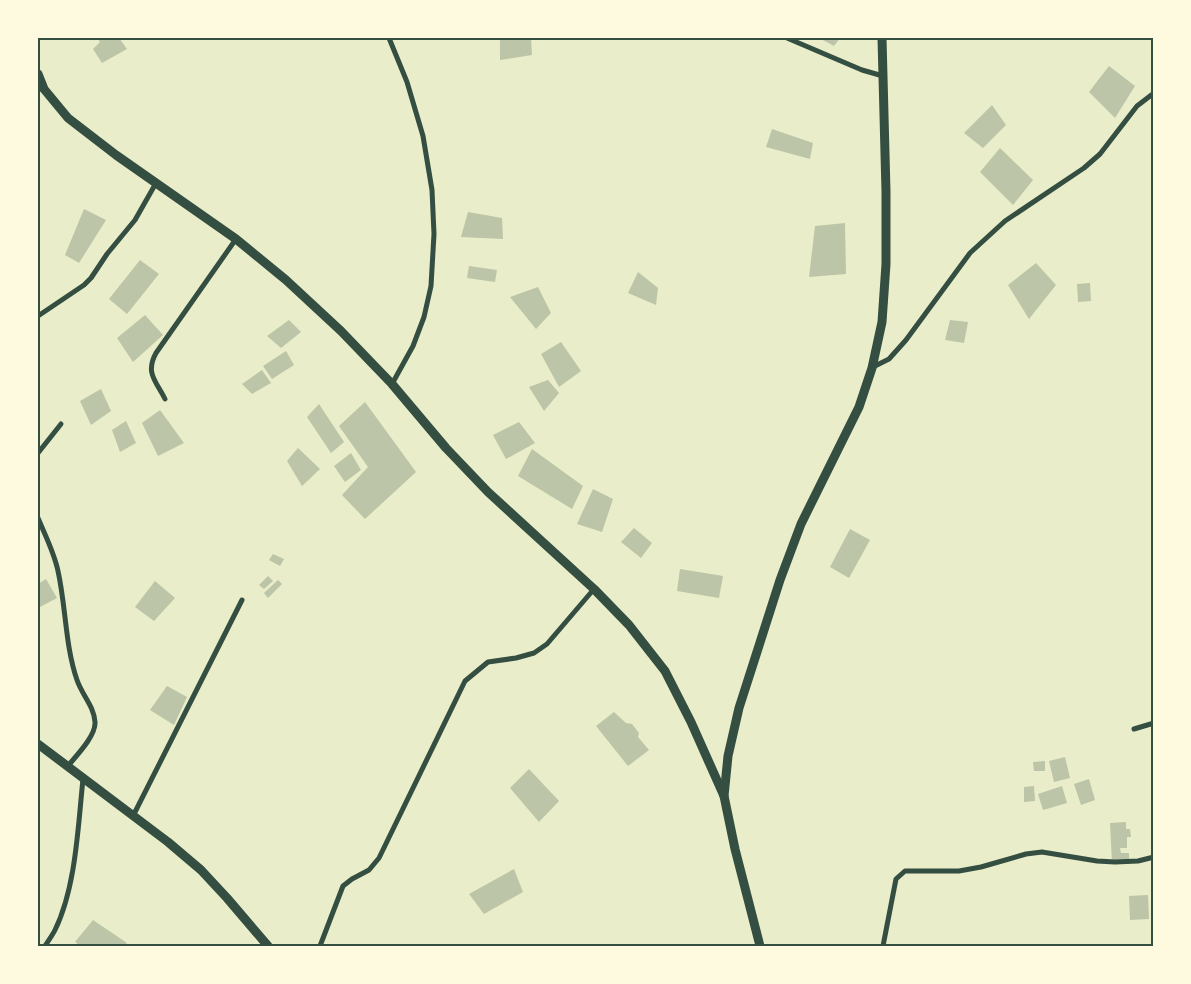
<svg xmlns="http://www.w3.org/2000/svg" width="1191" height="984" viewBox="0 0 1191 984" font-family="'Exo 2',sans-serif">
	<style>
		.building { fill: #bcc5a7 }
		.lines { fill: none; stroke-linecap: round; stroke-linejoin: round }
		.minor { stroke: #344e41; stroke-width: 5 }
		.tertiary { stroke: #344e41; stroke-width: 9 }
		.secondary { stroke: #344e41; stroke-width: 9 }
		.neatline { fill: none; stroke: #344e41; stroke-width: 2 }
	</style>
	<rect width="100%" height="100%" fill="#e9edc9"/>
	<g class="building">
		<polygon points="97,38 119,38 127,49 102,63 93,49 100,42"/>
		<polygon points="500,38 531,38 532,55 500,60"/>
		<polygon points="819,38 840,38 834,46"/>
		<polygon points="1109,66 1135,86 1115,118 1089,92"/>
		<polygon points="992,105 1006,125 983,148 964,133"/>
		<polygon points="772,129 813,143 810,159 766,147"/>
		<polygon points="1000,148 1033,180 1013,205 980,172"/>
		<polygon points="84,209 106,220 79,263 65,255"/>
		<polygon points="468,212 502,218 503,239 461,237"/>
		<polygon points="845,223 846,274 809,277 815,226"/>
		<polygon points="140,260 159,274 127,314 109,299"/>
		<polygon points="1036,263 1056,285 1029,319 1008,285"/>
		<polygon points="469,266 497,270 495,282 467,278"/>
		<polygon points="638,272 658,288 656,305 628,293"/>
		<polygon points="1090,283 1091,301 1078,302 1077,284"/>
		<polygon points="538,287 551,313 536,329 510,297"/>
		<polygon points="145,315 163,335 133,362 117,338"/>
		<polygon points="289,320 301,332 281,348 267,336"/>
		<polygon points="950,320 968,322 964,343 945,340"/>
		<polygon points="561,342 581,371 559,387 541,354"/>
		<polygon points="286,351 294,365 272,379 263,366"/>
		<polygon points="262,370 271,383 252,394 242,384"/>
		<polygon points="548,380 559,393 544,411 529,387"/>
		<polygon points="101,389 111,411 91,425 80,401"/>
		<polygon points="365,402 416,472 365,519 342,495 368,467 339,426"/>
		<polygon points="319,404 344,442 331,453 307,417"/>
		<polygon points="160,410 184,443 158,456 142,423"/>
		<polygon points="126,421 136,443 120,452 112,430"/>
		<polygon points="519,422 535,443 506,459 493,435"/>
		<polygon points="298,448 320,469 302,486 287,461"/>
		<polygon points="532,449 583,486 572,509 518,476"/>
		<polygon points="351,453 361,470 345,482 334,466"/>
		<polygon points="593,489 613,499 602,532 577,524"/>
		<polygon points="634,528 652,543 641,558 621,542"/>
		<polygon points="850,529 870,540 849,578 830,567"/>
		<polygon points="273,554 284,559 280,566 269,560"/>
		<polygon points="680,569 723,576 719,598 677,591"/>
		<polygon points="268,576 273,581 264,589 259,585"/>
		<polygon points="46,579 57,598 38,608 38,584"/>
		<polygon points="278,580 282,584 268,598 264,593"/>
		<polygon points="155,581 175,598 154,621 135,607"/>
		<polygon points="167,686 187,697 174,725 150,710"/>
		<polygon points="614,712 626,723 632,724 639,733 638,737 649,750 628,766 596,726"/>
		<polygon points="1065,757 1070,778 1054,782 1049,761"/>
		<polygon points="1045,761 1045,771 1034,771 1033,762"/>
		<polygon points="529,769 559,801 539,822 510,788"/>
		<polygon points="1089,779 1095,800 1081,805 1074,784"/>
		<polygon points="1034,786 1035,801 1024,802 1024,787"/>
		<polygon points="1062,786 1067,803 1043,810 1038,794"/>
		<polygon points="1126,822 1126,829 1130,829 1131,837 1127,837 1127,848 1120,848 1121,853 1129,853 1129,861 1112,862 1110,823"/>
		<polygon points="514,869 523,892 484,914 469,894"/>
		<polygon points="1148,895 1149,919 1130,920 1129,896"/>
		<polygon points="93,920 127,943 124,946 81,946 75,942"/>
	</g>
	<g class="lines">
		<g class="minor">
			<polyline points="389,38 407,82 423,136 432,190 434,234 431,286 424,317 413,346 392,384"/>
			<polyline points="787,38 862,70 883,76"/>
			<polyline points="38,316 84,285 91,278 107,254 135,220 156,183"/>
			<polyline points="873,367 889,359 906,340 970,253 1005,221 1084,168 1100,154 1137,106 1154,93"/>
			<path d="M165,399C156,381 145,373 156,353L236,239"/>
			<polyline points="38,453 61,424"/>
			<path d="M38,518C45,535 54,552 58,571C66,607 65,645 77,680C82,695 94,706 95,722C96,736 76,756 67,767"/>
			<polyline points="1134,729 1154,723"/>
			<polyline points="133,816 242,600"/>
			<path d="M45,946C48,941 52,936 55,930C76,887 78,826 83,779"/>
			<polyline points="320,946 343,886 352,879 369,870 379,858 465,681 488,662 516,658 534,653 547,644 594,589"/>
			<polyline points="883,946 896,879 905,871 959,871 981,867 1026,854 1042,852 1097,861 1115,862 1138,861 1154,857"/>
		</g>
		<g class="tertiary">
			<polyline points="38,74 44,89 68,118 116,155 236,239 286,280 341,331 392,384 446,448 488,492 594,589 629,625 665,671 691,722 724,796"/>
			<polyline points="760,946 735,849 724,796 728,756 739,708 780,580 801,524 859,407 872,368 882,322 886,264 886,192 882,38"/>
		</g>
		<polyline class="secondary" points="38,744 168,842 201,870 227,898 268,946"/>
	</g>
	<rect width="1191" height="984" fill="none" stroke="#fefae0" stroke-width="78"/>
	<rect x="39" y="39" width="1113" height="906" class="neatline"/>
</svg>
